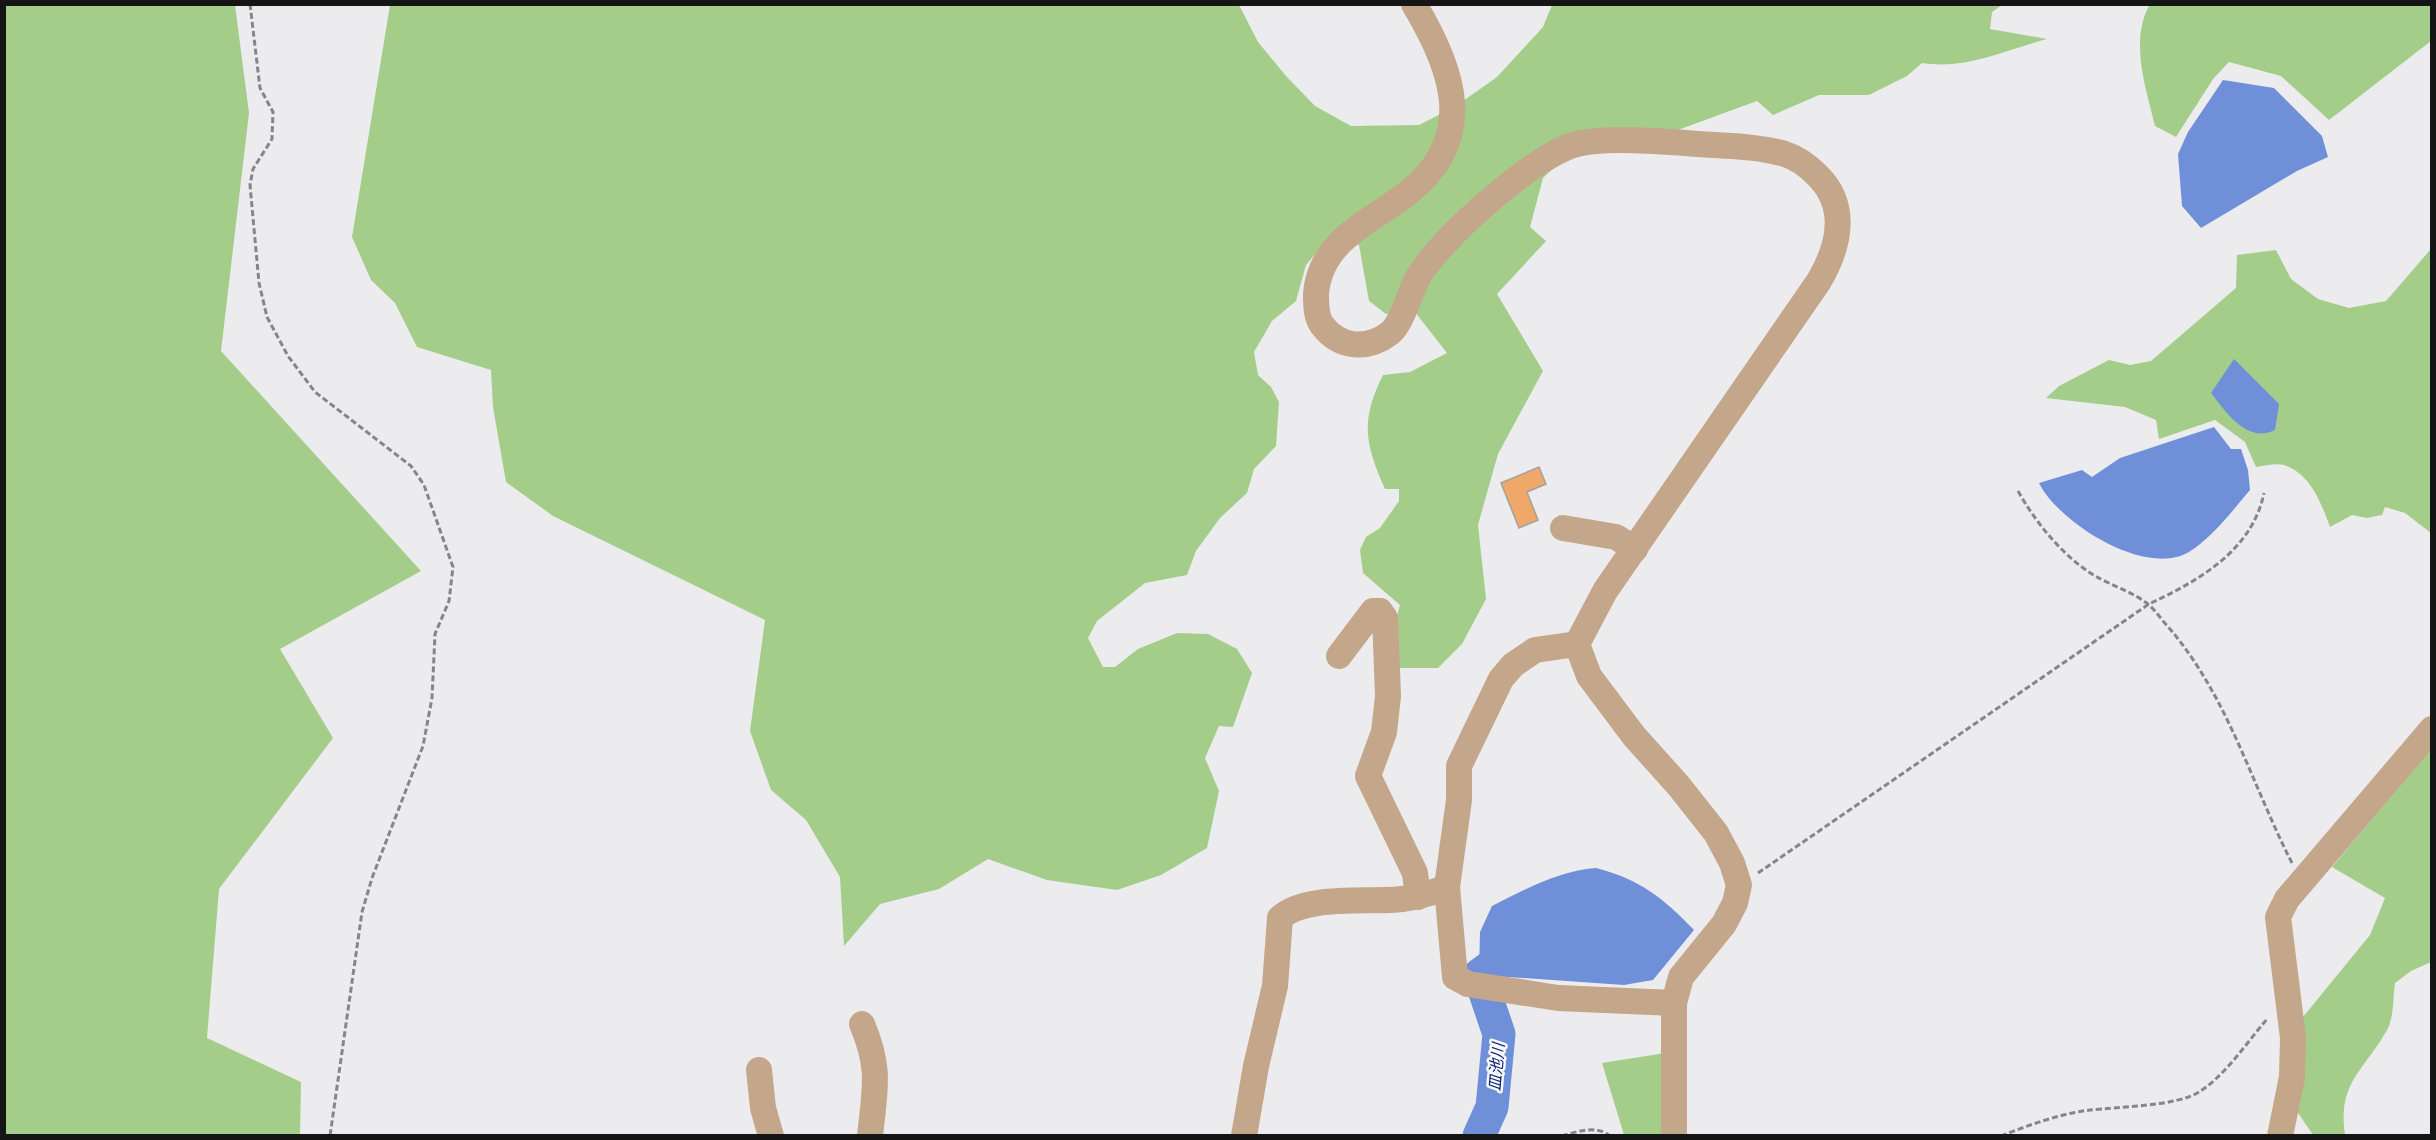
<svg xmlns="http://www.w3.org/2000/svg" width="2436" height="1140" viewBox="0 0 2436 1140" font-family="'Asap Condensed','Noto Sans JP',sans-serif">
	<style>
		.green { fill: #a4cd8a }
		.water { fill: #6f90d9 }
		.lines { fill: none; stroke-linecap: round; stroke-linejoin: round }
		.river { stroke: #6f90d9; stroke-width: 33 }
		.building { fill: #efa76a; stroke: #a3a19f; stroke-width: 1.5 }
		.path { stroke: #868688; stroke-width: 3; stroke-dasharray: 6 3; stroke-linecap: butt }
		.minor { stroke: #c4a68a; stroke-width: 26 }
		.labels { text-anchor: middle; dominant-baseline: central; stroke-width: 5; stroke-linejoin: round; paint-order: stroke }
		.water-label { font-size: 16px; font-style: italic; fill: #082074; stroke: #f9f9fc }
	</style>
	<rect width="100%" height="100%" fill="#ececef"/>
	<g class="green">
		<polygon points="5,4 235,5 249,113 221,351 421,571 280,649 333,738 219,889 207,1038 301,1082 300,1135 5,1135"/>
		<path d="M2150,4L2431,5V41L2329,120L2281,76L2229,62L2213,79L2176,137L2155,126C2146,88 2129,41 2150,4Z"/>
		<path d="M390,5H1239L1258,42L1286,76L1315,106L1351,126L1419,125L1456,106L1497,77L1543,27L1552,5H2002L1992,12L1990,29L2047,39C2005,50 1966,70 1922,63L1907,76L1869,95H1819L1773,115L1757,101L1675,131L1593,130L1543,178L1530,227L1546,241L1497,294L1543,371L1498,454L1478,525L1486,599L1462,644L1438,668H1400L1393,630L1400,605L1363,573L1360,550L1366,537L1380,528L1399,501V489H1385C1365,444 1360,421 1383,375L1410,372L1447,353L1415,312L1386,314L1369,301L1359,245L1336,229L1306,265L1296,301L1272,321L1254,352L1258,375L1271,387L1279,402L1276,446L1254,469L1247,493L1220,518L1196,551L1187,575L1145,583L1097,621L1088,638L1103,667H1115L1138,649L1177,633L1208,634L1237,649L1252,673L1233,727L1219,726L1205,758L1219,791L1207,848L1161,875L1117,890L1047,880L988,859L939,889L880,904L844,946L840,877L806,820L771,790L750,731L765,620L553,516L506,482L493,407L491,370L417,347L395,303L371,280L352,237Z"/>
		<path d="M2431,249V533L2405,513L2385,507L2382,515L2367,518L2352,515L2330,527C2321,503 2311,474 2284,465C2276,463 2264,466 2256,467L2245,442L2215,420L2159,439L2156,420L2125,407L2046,398L2059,386L2109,360L2130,365L2151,361L2236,288L2237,255L2276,250L2291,279L2318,299L2349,308L2386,301Z"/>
		<path d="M2431,749V962L2411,971L2395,983C2393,997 2394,1018 2387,1030C2365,1070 2337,1082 2345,1135H2313L2294,1107L2303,1017L2370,935L2385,898L2332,867Z"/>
		<polygon points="1665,1053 1667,1135 1624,1135 1602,1063"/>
	</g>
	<g class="water">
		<polygon points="2223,80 2274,88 2322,136 2328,157 2297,171 2201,228 2182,206 2178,154 2188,132"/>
		<path d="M2234,359L2279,404L2275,430C2247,444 2226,412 2211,393Z"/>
		<path d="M2214,427L2231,449H2241L2248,470L2250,490C2232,511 2213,537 2189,552C2145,578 2058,522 2039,483L2082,470L2092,477L2120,458Z"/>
		<path d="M1596,868C1641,880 1662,897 1694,930L1653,980L1624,985L1479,975L1480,932L1492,906C1526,889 1558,871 1596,868Z"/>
	</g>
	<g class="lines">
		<polyline class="river" points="1479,1136 1492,1107 1499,1034 1479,975 1494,964"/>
	</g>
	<polygon class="building" points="1539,467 1546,484 1527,492 1538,520 1519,528 1501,483"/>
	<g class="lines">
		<g class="path">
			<polyline points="250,4 260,88 273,112 272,139 253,169 250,185 259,283 267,317 288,356 315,392 411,466 424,485 453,567 449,601 435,634 432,698 423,746 372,878 362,912 330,1136"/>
			<path d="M2018,491C2036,523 2064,558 2097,577C2113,586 2135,593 2149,605C2157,612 2163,622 2170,629C2229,699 2251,783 2292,863"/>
			<path d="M1758,873L2149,604C2198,581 2252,551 2264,493"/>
			<path d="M1562,1136C1578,1131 1597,1125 1610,1136"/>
			<path d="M2001,1136C2029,1125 2059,1114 2090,1110C2117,1107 2178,1106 2199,1092C2226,1075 2247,1042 2268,1018"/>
		</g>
		<g class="minor">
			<path d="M1414,4C1453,69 1478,137 1409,192C1372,222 1320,239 1316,294C1316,304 1316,317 1322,325C1340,349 1368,350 1390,333C1403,323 1410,289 1420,274C1444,236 1528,162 1570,146C1598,136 1656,141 1686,143C1719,146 1754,145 1785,154C1797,158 1808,166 1817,175C1849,206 1839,247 1819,281L1605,591L1577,644L1589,676L1634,736L1678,785L1716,833L1732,863L1739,885L1735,903L1724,924L1681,977L1674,1003V1136"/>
			<polyline points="1563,528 1616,537 1635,549"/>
			<polyline points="1577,644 1535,650 1513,665 1501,679 1459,766 1459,800 1447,887 1455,977 1468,984 1558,998 1674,1003"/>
			<polyline points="1339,656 1373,611 1380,611 1385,618 1388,696 1384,732 1368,776 1415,873 1418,897"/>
			<path d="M862,1024C881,1069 875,1088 870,1136"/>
			<polyline points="759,1070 763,1108 771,1136"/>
			<path d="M1244,1136L1256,1066L1275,986L1280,918C1305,894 1370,903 1402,899C1418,897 1432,893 1447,887"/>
			<polyline points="2280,1136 2292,1077 2293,1038 2278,917 2287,899 2432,729"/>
		</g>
	</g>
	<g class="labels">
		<g class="water-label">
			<text transform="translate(1496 1067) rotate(-85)">皿池川</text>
		</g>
	</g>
	<rect width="2436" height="1140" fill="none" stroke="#151516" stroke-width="12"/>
</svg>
